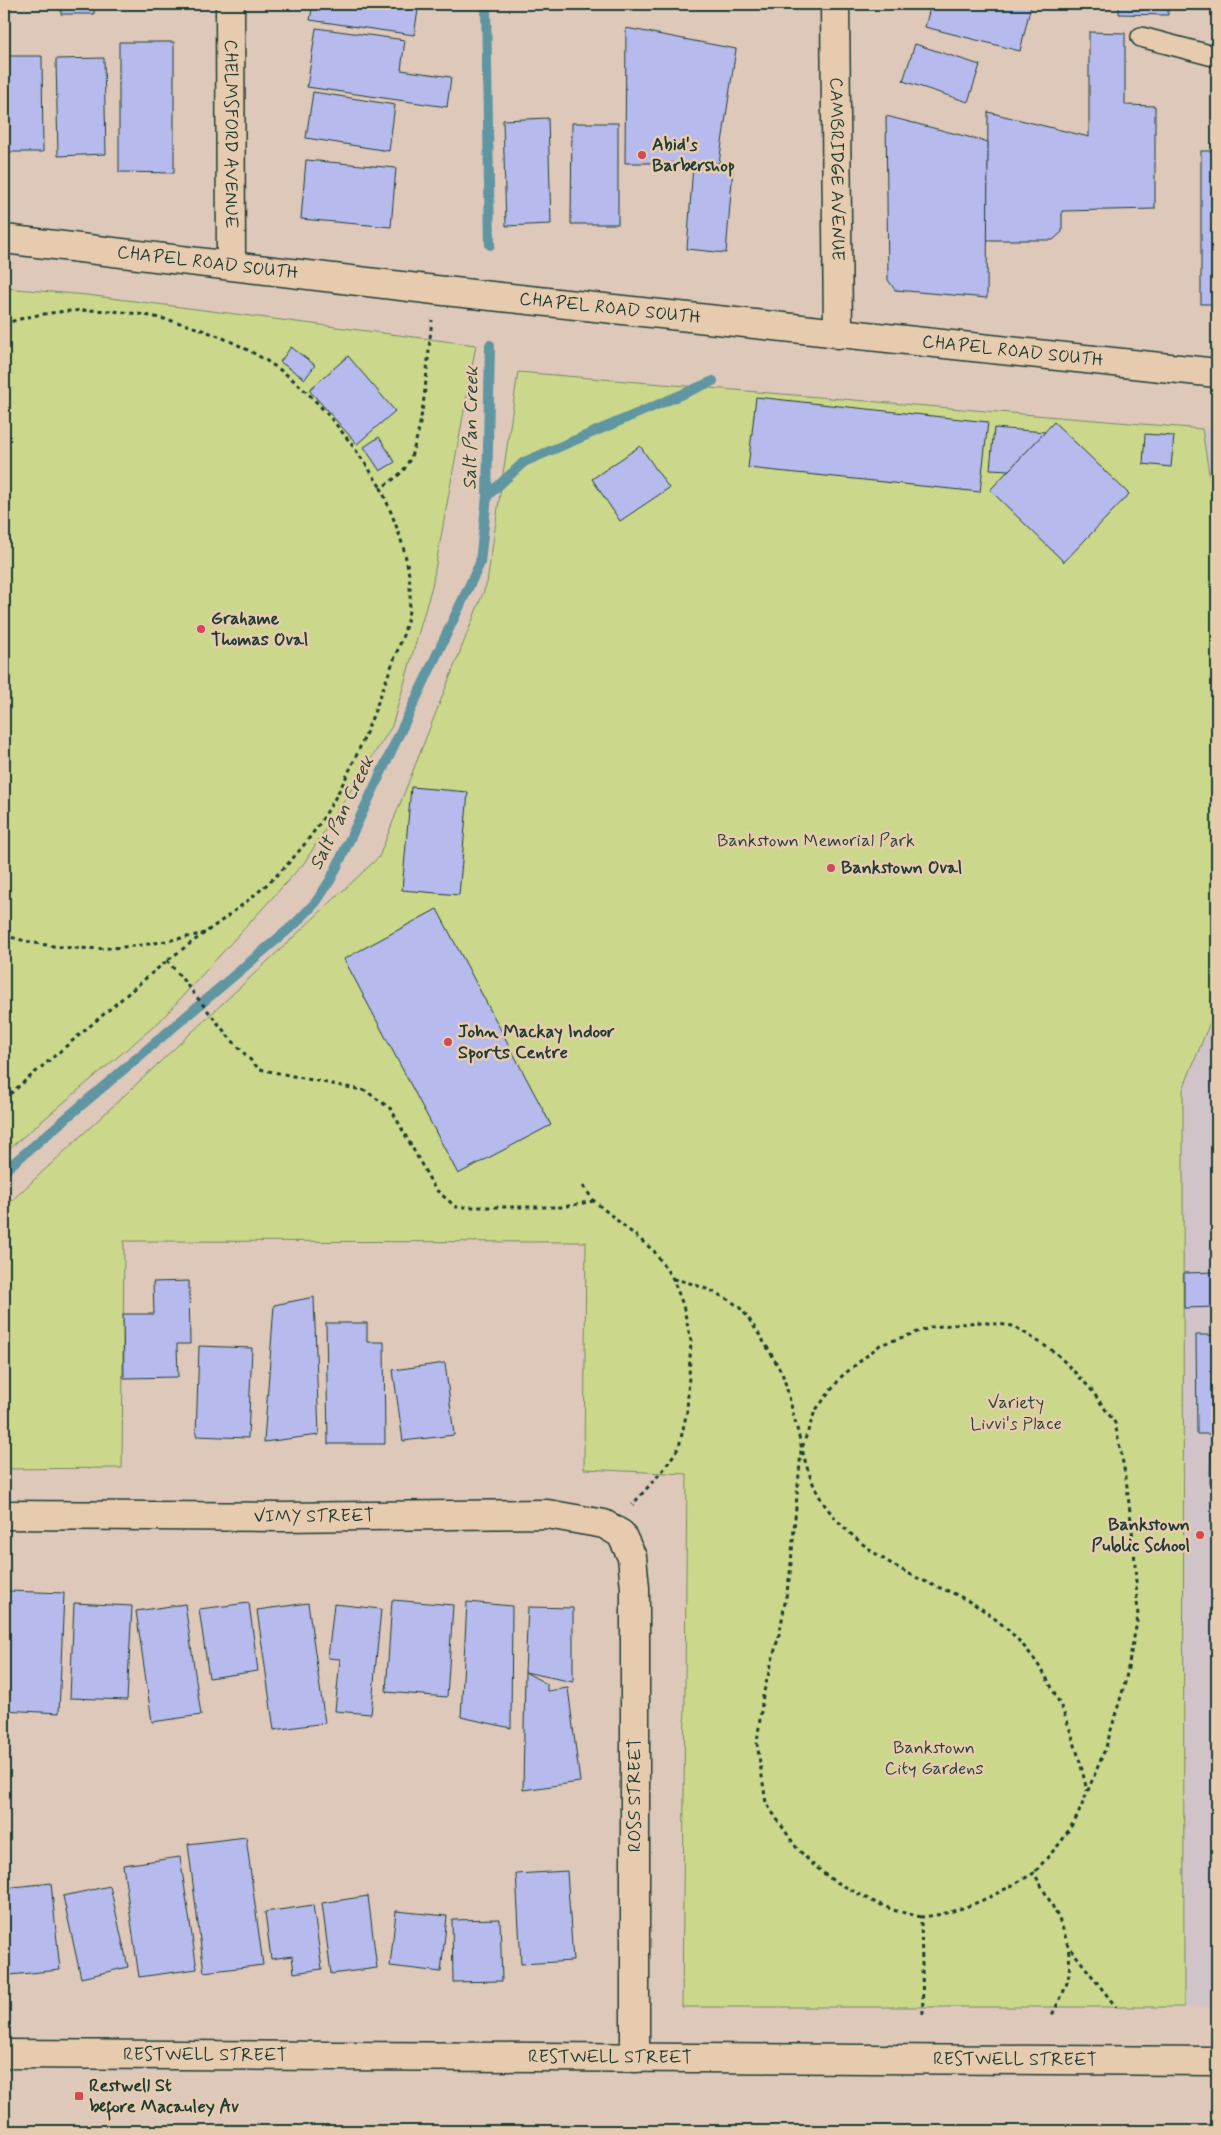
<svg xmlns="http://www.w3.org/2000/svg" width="1221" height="2135" viewBox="0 0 1221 2135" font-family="Mynerve,sans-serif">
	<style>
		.built { fill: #d1c4c9 }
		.green { fill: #cbd78b; stroke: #758a60 }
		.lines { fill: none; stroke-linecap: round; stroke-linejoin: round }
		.stream { stroke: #5f96a1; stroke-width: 10 }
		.building { fill: #b6baec; stroke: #1f3d34 }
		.lane-casing { stroke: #1f3d34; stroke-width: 22 }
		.street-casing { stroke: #1f3d34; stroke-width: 31 }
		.secondary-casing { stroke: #1f3d34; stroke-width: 31 }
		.path { stroke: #1f3d34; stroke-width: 3; stroke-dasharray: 4 4; stroke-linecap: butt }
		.lane { stroke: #e7cbae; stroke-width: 19 }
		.street { stroke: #e7cbae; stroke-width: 28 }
		.secondary { stroke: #e7cbae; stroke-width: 28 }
		.poi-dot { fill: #d1495b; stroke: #e7cbae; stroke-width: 2 }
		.labels { text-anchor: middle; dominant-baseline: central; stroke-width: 5; stroke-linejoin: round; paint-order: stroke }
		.street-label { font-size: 18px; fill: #1f3d34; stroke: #e7cbae }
		.poi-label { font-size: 18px; font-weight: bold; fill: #1f3d34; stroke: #e7cbae; text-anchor: start }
		.park-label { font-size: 18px; fill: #284538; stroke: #e7cbae }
		.water-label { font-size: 19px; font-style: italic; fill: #24443d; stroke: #e7cbae }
	</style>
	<rect width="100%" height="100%" fill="#ddc8ba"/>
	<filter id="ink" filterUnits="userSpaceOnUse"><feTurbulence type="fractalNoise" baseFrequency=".02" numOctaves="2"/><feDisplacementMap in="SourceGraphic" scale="10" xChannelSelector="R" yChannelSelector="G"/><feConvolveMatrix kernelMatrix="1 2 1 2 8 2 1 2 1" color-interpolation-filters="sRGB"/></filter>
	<g filter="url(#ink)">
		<g class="built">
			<polygon points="1202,429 1217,430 1217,524"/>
			<polygon points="1217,1005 1217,2008 1184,2007 1183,1089"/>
		</g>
		<g class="green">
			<polygon points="4,288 87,295 476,345 432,586 392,726 304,863 159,1022 4,1153"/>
			<polygon points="518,372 1202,429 1217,524 1217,1005 1183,1089 1184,2007 682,2007 687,1474 584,1469 586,1242 124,1241 122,1468 4,1469 4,1208 379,857 487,583"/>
		</g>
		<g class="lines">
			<g class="stream">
				<polyline points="486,4 490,245"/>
				<polyline points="487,496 524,462 713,381"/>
				<polyline points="4,1171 296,923 316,902 331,879 480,563 487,496 490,345"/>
			</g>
		</g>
		<g class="building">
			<rect x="61" y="4" width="33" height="10"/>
			<polygon points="313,4 419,4 414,35 310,20"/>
			<polygon points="931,4 1024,4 1031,5 1020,51 925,27"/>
			<polygon points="1119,4 1168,4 1168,15 1119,14"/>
			<polygon points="316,28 405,40 401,70 451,77 447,107 307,87"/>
			<polygon points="626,28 736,49 719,163 625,163"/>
			<polygon points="1089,32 1125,33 1125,105 1155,106 1155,209 1062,211 1062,232 1053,240 987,240 988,112 1089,137"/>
			<polygon points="119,42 174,42 174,173 119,172"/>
			<polygon points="915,44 980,65 968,102 903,81"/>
			<polygon points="4,56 42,56 43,152 4,152"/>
			<polygon points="104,58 106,154 58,156 56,59"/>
			<polygon points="313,92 395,105 389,151 306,138"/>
			<polygon points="886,116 988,142 987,298 895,290 888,280"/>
			<polygon points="548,118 551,224 506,226 503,120"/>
			<polygon points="572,123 618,123 618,224 571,224"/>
			<rect x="1201" y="151" width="16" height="153"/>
			<polygon points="306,160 396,168 391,227 301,219"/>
			<polygon points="693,165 733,168 726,253 687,249"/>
			<polygon points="291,347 315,365 305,379 280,362"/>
			<polygon points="348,356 395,411 357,444 309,390"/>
			<polygon points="756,397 988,422 980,492 748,468"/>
			<polygon points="1054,422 1129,494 1064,562 990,490"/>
			<polygon points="994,428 1045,432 1009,470 990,469"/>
			<polygon points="1145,434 1174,436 1171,467 1143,464"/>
			<polygon points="379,437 395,462 380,471 364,447"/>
			<polygon points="640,446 669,488 620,521 592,479"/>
			<polygon points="411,787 468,792 459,895 402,890"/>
			<polygon points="437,909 551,1125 458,1174 344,959"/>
			<polygon points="1217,1272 1217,1307 1184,1308 1184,1273"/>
			<polygon points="189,1281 190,1344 177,1344 178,1377 124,1378 123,1314 154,1314 153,1282"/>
			<polygon points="314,1297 319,1435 264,1442 274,1305"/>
			<polygon points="326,1323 367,1323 367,1342 384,1342 385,1444 328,1444"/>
			<polygon points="1196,1335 1217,1335 1217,1434 1197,1434"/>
			<polygon points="199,1346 252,1348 248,1438 196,1436"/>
			<polygon points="445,1363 454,1435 403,1441 393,1370"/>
			<polygon points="1211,1437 1217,1437 1217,1485 1210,1484"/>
			<polygon points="8,1591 64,1593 59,1713 4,1710"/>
			<polygon points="392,1600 453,1605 447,1697 386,1692"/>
			<polygon points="467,1602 512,1606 511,1728 461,1717"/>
			<polygon points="74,1603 132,1606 127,1700 70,1698"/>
			<polygon points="249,1603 258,1671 209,1678 199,1609"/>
			<polygon points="308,1603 325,1723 274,1730 257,1610"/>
			<polygon points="185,1604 201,1715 152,1722 136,1611"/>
			<polygon points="334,1604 381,1609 371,1714 335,1711 340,1659 328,1658"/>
			<polygon points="528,1607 573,1608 573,1682 525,1672"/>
			<polygon points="525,1672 547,1684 547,1691 568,1688 580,1782 523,1790"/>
			<polygon points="246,1837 263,1965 204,1972 188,1844"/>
			<polygon points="180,1857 197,1969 139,1977 123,1865"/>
			<polygon points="567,1871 573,1961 521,1964 516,1874"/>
			<polygon points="51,1883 60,1970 10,1975 4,1915 4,1888"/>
			<polygon points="110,1886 128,1967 81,1978 63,1896"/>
			<polygon points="368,1896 377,1968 331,1974 322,1903"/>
			<polygon points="313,1905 322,1969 294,1973 292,1956 271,1959 265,1912"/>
			<polygon points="396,1911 447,1916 441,1972 390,1966"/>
			<polygon points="500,1919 502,1981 453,1982 452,1920"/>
			<rect x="222" y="2125" width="26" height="6"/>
		</g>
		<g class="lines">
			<defs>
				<polyline id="lane" points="1141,37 1217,57"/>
				<g id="street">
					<path id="s1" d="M230,4L231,265"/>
					<path id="s2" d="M835,4L838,334"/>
					<path id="s3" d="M4,1515L282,1517L547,1514L604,1524L621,1534L632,1557L635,1588V2058"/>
				</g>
				<g id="secondary">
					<path id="s4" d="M4,239L435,290L1217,373"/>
					<path id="s5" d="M4,2054L1217,2061"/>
				</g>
			</defs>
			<use href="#lane" class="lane-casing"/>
			<use href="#street" class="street-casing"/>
			<use href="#secondary" class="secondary-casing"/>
			<g class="path">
				<path d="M4,324C93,293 208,317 283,372C320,399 357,449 381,488"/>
				<path d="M4,935C74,957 135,949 205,933"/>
				<polyline points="167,960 228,1036 259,1069 366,1091 391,1109 435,1189 456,1207 563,1207 594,1201"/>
				<path d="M4,1099C40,1068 76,1038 111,1008C130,992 149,975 168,960C211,927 257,899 293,858C339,806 365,739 388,675C397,651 409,626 410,600C412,561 396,524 381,488C390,482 399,476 405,468C425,437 427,358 432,320"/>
				<polyline points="583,1186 594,1201 654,1251 673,1279 683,1305 691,1341 687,1411 679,1447 664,1469 632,1505"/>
				<path d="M673,1279C691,1282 727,1295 741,1309C750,1318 778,1364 783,1376C787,1388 790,1401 793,1413C802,1445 806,1480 827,1508C852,1541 889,1565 926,1582C936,1587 947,1590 957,1595C1039,1636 1068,1706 1087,1791"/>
				<polyline points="921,1917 893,1910 870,1900 831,1879 811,1863 796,1847 766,1803 757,1743 763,1695 780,1631 790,1574 801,1451 815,1411 842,1376 880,1345 932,1327 979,1322 1014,1326 1056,1353 1090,1388 1115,1423 1126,1478 1134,1547 1138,1617 1125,1683 1106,1747 1077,1817 1061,1842 1034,1873"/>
				<polyline points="1071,1949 1116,2007"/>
				<path d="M923,2014L921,1917C964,1913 997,1894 1034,1873C1052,1905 1076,1941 1068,1979C1065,1991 1058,2003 1052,2015"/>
			</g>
			<use href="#lane" class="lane"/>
			<use href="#street" class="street"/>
			<use href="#secondary" class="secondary"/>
		</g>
	</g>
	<g class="poi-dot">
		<circle cx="642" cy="155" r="5"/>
		<circle cx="201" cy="629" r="5"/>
		<circle cx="831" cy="868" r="5"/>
		<circle cx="448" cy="1042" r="5"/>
		<circle cx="1200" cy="1535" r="5"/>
		<rect x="74" y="2091" width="10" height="10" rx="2.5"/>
	</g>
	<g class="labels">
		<g class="street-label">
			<text stroke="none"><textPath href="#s1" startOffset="130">CHELMSFORD AVENUE</textPath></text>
			<text stroke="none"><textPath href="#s2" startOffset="165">CAMBRIDGE AVENUE</textPath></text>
			<text stroke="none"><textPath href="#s4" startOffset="205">CHAPEL ROAD SOUTH</textPath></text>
			<text stroke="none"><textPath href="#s4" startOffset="610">CHAPEL ROAD SOUTH</textPath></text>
			<text stroke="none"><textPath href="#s4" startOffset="1015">CHAPEL ROAD SOUTH</textPath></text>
			<text stroke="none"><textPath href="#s3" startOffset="310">VIMY STREET</textPath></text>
			<text transform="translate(635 1795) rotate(-90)">ROSS STREET</text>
			<text stroke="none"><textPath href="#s5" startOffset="201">RESTWELL STREET</textPath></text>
			<text stroke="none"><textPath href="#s5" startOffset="606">RESTWELL STREET</textPath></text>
			<text stroke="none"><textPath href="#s5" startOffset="1011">RESTWELL STREET</textPath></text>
		</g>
		<g class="poi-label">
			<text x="652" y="145">Abid's<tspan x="652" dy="21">Barbershop</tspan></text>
			<text x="211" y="619">Grahame<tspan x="211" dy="21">Thomas Oval</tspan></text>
			<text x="841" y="868">Bankstown Oval</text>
			<text x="458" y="1032">John Mackay Indoor<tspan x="458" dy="21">Sports Centre</tspan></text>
			<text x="1190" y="1525" text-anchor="end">Bankstown<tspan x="1190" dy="21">Public School</tspan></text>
			<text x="89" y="2086">Restwell St<tspan x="89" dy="21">before Macauley Av</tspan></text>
		</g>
		<g class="park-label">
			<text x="816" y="841">Bankstown Memorial Park</text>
			<text x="1016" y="1403">Variety<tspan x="1016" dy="21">Livvi's Place</tspan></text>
			<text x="934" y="1748">Bankstown<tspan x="934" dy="21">City Gardens</tspan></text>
		</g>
		<g class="water-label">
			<text transform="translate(471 428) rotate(-89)">Salt Pan Creek</text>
			<text transform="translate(342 813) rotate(-64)">Salt Pan Creek</text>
		</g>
	</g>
	<rect width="1221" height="2135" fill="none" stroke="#e7cbae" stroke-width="20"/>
	<rect x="10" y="10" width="1201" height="2115" fill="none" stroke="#1f3d34" stroke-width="2" filter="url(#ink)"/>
</svg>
